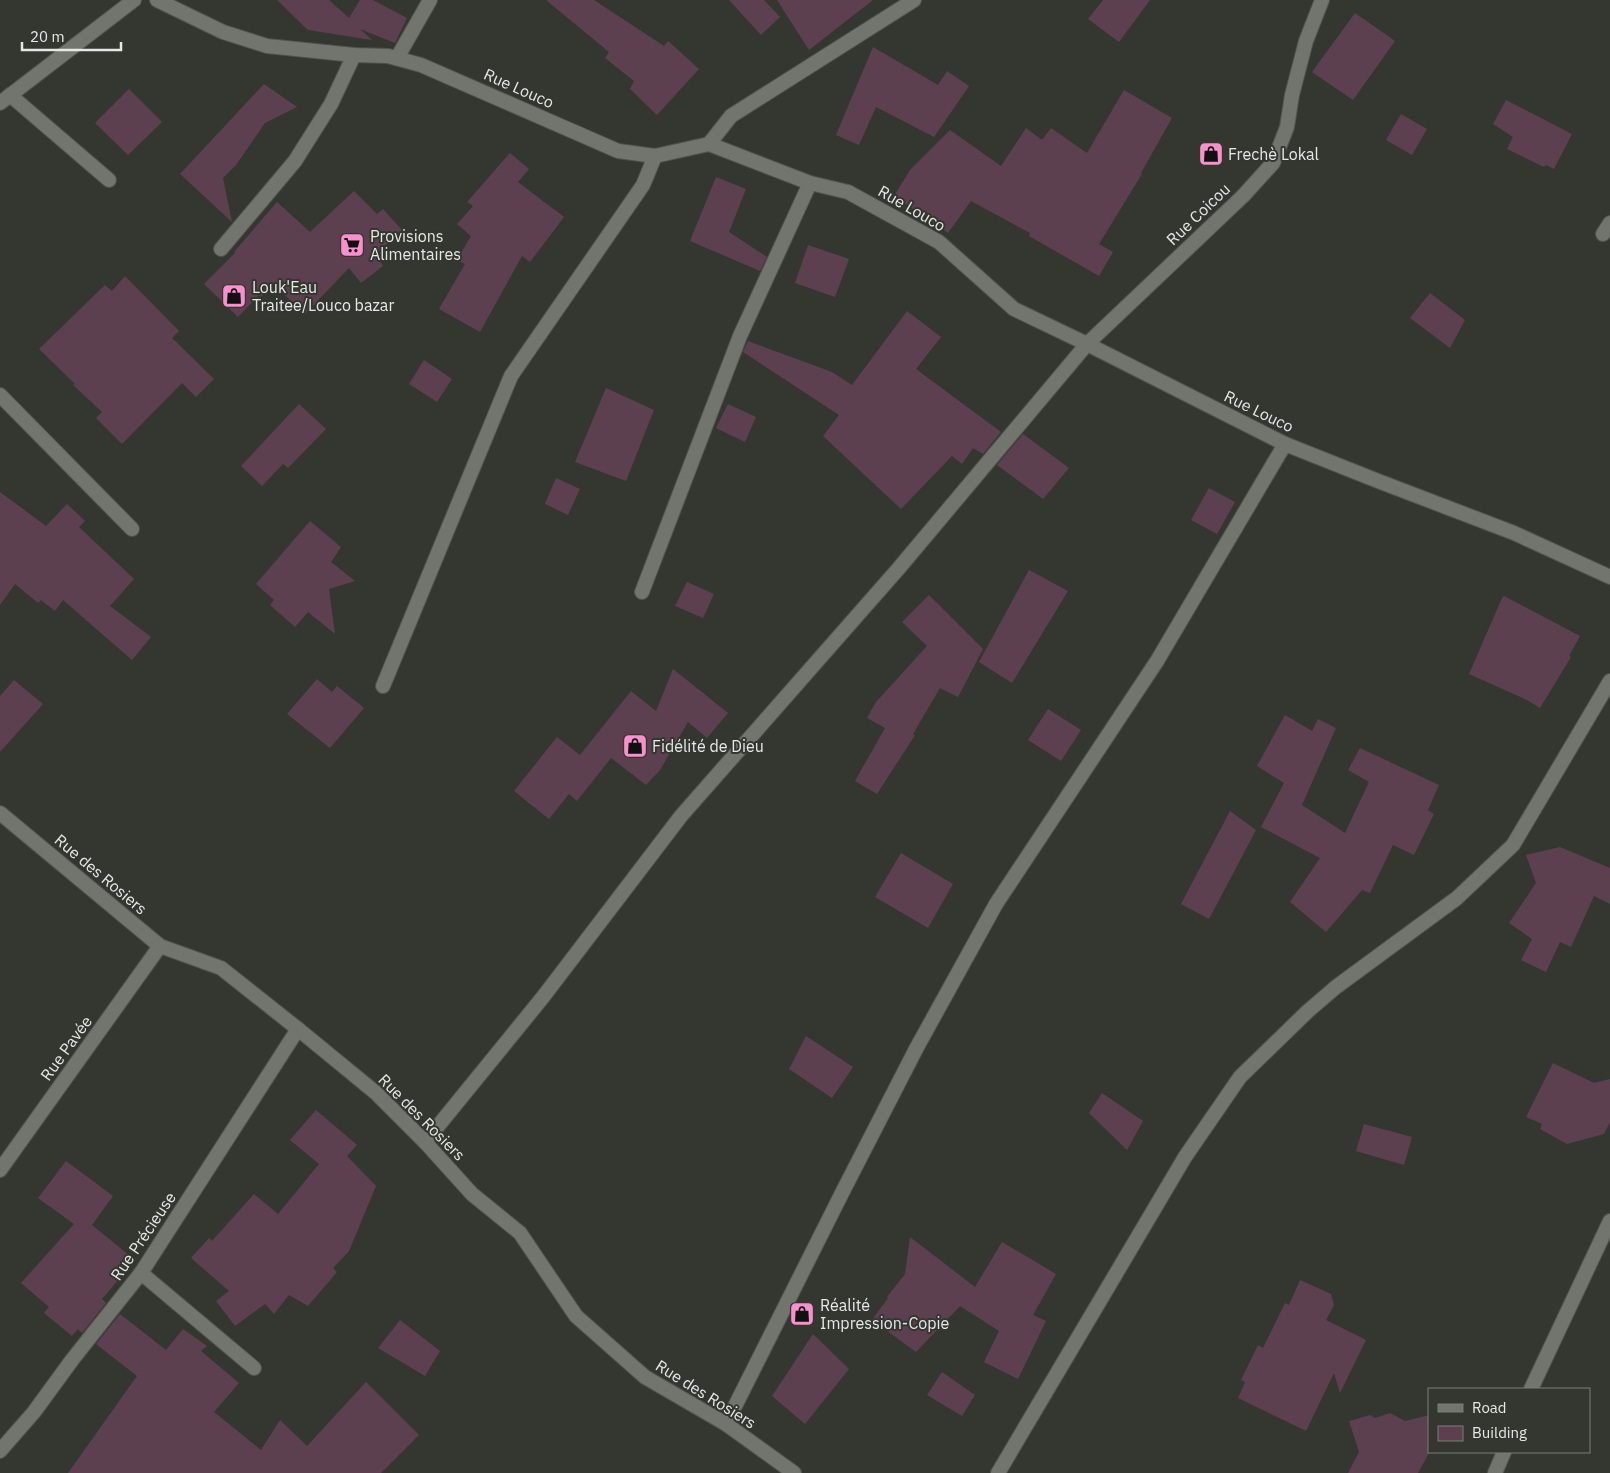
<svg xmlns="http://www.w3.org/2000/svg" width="1610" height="1473" viewBox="0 0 1610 1473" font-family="'IBM Plex Sans',sans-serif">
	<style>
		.building { fill: #5d4050 }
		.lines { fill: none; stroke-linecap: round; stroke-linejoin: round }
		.service-casing { stroke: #51534d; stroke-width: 16 }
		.minor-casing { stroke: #51534d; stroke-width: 16 }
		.service { stroke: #72756e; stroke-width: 14 }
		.minor { stroke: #72756e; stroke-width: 14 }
		.labels { text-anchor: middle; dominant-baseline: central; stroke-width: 4; stroke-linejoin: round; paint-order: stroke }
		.street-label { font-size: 16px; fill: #e6e8e4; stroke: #343630 }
		.poi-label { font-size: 16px; fill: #e6e8e4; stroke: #343630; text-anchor: start }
	</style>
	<rect width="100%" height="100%" fill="#343630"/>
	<g class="building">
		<polygon points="277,0 329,0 349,18 360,0 373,0 407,18 395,43 360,29 372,40 308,30"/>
		<polygon points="546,0 594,0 664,46 668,41 699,69 657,115 630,89 634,81 605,58 609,52"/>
		<polygon points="729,0 764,0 780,17 761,35"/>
		<polygon points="777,0 873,0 809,50"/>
		<polygon points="1103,0 1150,0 1119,42 1088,19"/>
		<polygon points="1355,13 1395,41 1353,100 1312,72"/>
		<polygon points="873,47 938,85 947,71 969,86 934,137 876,107 859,145 836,135"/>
		<polygon points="264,84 297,107 265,123 236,165 223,178 232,222 180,174"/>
		<polygon points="129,89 162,122 128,155 95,123"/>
		<polygon points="1124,90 1172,118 1141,173 1142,174 1099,244 1113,252 1099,276 1029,236 1030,233 971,201 948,233 894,196 910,170 950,130 1001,166 1026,128 1042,140 1051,128 1087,153"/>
		<polygon points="1506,100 1572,134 1554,169 1546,165 1544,167 1507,149 1513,137 1493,124"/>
		<polygon points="1401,114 1427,129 1412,155 1386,140"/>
		<polygon points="510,153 529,169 518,182 564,217 530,262 522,256 480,332 439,309 465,264 457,260 471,236 457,224 473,206 467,202"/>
		<polygon points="716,177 746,189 729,232 767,257 760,271 690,241"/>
		<polygon points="354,191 377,214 383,209 402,230 376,254 383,266 361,283 349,268 305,314 274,285 261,297 259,295 238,317 204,284 235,253 234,252 277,202 310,232"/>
		<polygon points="808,245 849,259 835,297 795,283"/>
		<polygon points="125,276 179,331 172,338 214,379 196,397 182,383 122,444 96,418 102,412 73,385 75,384 39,349 105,285 112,291"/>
		<polygon points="1430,293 1465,320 1450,348 1410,318"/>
		<polygon points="907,311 941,337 916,369 1001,432 983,454 973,448 962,464 952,456 901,509 823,436 839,415 743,352 748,341 832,372 852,385"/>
		<polygon points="424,360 452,379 437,402 409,384"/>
		<polygon points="606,388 654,410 626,481 575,462"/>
		<polygon points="299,404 326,429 288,468 283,464 262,486 241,466"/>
		<polygon points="728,404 756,417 745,442 716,428"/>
		<polygon points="1023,434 1069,468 1043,499 997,465"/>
		<polygon points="556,478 580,489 568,515 545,504"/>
		<polygon points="1209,488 1235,502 1217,534 1191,520"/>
		<polygon points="0,492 46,526 67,504 85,521 79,527 134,579 110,606 151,637 132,660 63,600 55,611 41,600 38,603 15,584 0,605"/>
		<polygon points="310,521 341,547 331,562 355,581 329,589 335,634 308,612 295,627 270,605 274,600 256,584"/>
		<polygon points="1029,570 1068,591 1012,683 979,662"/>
		<polygon points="687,582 714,594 703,618 675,606"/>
		<polygon points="929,595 983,649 958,697 940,688 913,734 915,735 877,794 855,781 885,728 867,718 876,702 927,646 902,622"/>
		<polygon points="1504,596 1580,636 1569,656 1571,657 1540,708 1527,700 1469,674 1502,598"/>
		<polygon points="673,669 728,713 707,738 688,722 660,770 646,785 611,758 577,801 569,794 549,819 514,791 557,737 580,755 631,691 656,711"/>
		<polygon points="317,679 332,692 337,686 364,708 330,748 287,714"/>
		<polygon points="14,680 43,704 0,752 0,696"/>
		<polygon points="1048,709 1081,730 1061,761 1028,740"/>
		<polygon points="1285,715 1312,731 1318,719 1336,728 1302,805 1345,833 1369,782 1348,770 1360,748 1439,785 1428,810 1434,814 1414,855 1393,845 1370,893 1362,890 1326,932 1290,902 1320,858 1261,827 1284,783 1257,766"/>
		<polygon points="1230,811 1256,830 1209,919 1181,904"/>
		<polygon points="1560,847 1610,868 1610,904 1594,896 1571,947 1560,942 1546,972 1521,960 1532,939 1509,923 1536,883 1526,855"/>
		<polygon points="901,853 953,884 928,928 875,897"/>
		<polygon points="806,1036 853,1067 832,1098 789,1069"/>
		<polygon points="1553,1063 1594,1083 1610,1079 1610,1122 1604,1134 1567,1144 1540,1129 1542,1124 1526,1117"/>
		<polygon points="1102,1093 1143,1121 1127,1150 1089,1113"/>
		<polygon points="316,1110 357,1145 347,1156 376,1186 349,1251 333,1268 337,1272 308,1306 289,1295 274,1314 265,1304 235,1326 216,1301 229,1291 191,1258 209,1238 212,1241 254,1194 278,1214 319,1164 290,1140"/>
		<polygon points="1364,1124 1412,1137 1404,1165 1356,1151"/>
		<polygon points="66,1161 113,1196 92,1225 135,1260 102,1299 106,1303 82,1333 78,1329 72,1336 44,1313 49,1307 21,1283 74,1224 38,1198"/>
		<polygon points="910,1237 975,1287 1002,1242 1056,1274 1033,1315 1046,1321 1018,1379 984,1362 999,1331 960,1306 916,1352 872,1320 888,1298 887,1297 905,1274"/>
		<polygon points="1300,1280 1331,1294 1334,1305 1326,1320 1366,1340 1340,1393 1334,1373 1306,1431 1238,1398 1245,1382 1241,1380 1258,1345 1263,1348 1285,1303 1289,1305"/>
		<polygon points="120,1314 166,1350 183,1329 207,1346 201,1351 239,1383 214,1412 261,1450 280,1420 307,1446 366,1382 419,1435 381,1473 68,1473 137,1376 96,1344"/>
		<polygon points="400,1320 440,1351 425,1376 378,1348"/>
		<polygon points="813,1334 849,1369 805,1424 772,1396"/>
		<polygon points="942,1372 975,1395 962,1416 927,1395"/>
		<polygon points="1390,1413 1405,1421 1429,1415 1429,1453 1418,1473 1348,1473 1359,1452 1349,1421 1370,1415 1375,1418"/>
	</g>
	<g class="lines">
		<defs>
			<g id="service">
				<polyline points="397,58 430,0"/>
				<polyline points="10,95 109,180"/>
			</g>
			<g id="minor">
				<polyline points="157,0 223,32 267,46 354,55 388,56 421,65 618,151 655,156 709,144 810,183 848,192 939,242 1014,309 1087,344 1285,444 1378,481 1514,533 1610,577"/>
				<polyline points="0,103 134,0"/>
				<polyline points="709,144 731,116 914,0"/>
				<polyline points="1603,234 1610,223"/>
				<polyline points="221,249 295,161 331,104 354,55"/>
				<polyline points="0,395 132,529"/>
				<polyline points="642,592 740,336 810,183"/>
				<polyline points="383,686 511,376 643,185 655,156"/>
				<polyline points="0,813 160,946 221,968 298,1029 376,1093 425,1142 472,1194 520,1233 576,1316 645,1377 726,1424 794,1473"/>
				<polyline points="425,1142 543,997 681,816 899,568 1087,344 1243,196 1273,163 1287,127 1292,95 1306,41 1322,0"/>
				<polyline points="0,1170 160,946"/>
				<polyline points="141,1273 254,1368"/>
				<polyline points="1531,1389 1610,1221"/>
				<polyline points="726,1424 842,1193 916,1049 996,904 1157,661 1285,444"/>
				<polyline points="0,1451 34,1412 72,1360 141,1273 298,1029"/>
				<polyline points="998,1473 1185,1157 1240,1077 1308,1011 1336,987 1457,898 1513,845 1610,681"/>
				<polyline points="1495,1473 1504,1452"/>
			</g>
		</defs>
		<use href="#service" class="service-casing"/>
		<use href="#minor" class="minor-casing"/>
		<use href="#service" class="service"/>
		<use href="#minor" class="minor"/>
	</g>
	<defs>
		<symbol id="shop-square" viewBox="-11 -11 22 22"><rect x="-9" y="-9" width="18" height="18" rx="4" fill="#f890cd" stroke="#343630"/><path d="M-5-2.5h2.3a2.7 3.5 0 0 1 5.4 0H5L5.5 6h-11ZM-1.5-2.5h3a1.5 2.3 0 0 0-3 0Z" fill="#111"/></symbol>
		<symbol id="supermarket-square" viewBox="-11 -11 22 22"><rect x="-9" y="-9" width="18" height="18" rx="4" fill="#f890cd" stroke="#343630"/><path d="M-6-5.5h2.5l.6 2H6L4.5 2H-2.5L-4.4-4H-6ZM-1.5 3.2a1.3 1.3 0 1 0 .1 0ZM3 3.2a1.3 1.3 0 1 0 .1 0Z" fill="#111"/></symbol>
	</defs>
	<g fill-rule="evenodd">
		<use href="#shop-square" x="1197" y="140" width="28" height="28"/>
		<use href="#supermarket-square" x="338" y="231" width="28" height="28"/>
		<use href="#shop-square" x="220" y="282" width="28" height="28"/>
		<use href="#shop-square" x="621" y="732" width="28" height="28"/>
		<use href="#shop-square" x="788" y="1300" width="28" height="28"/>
	</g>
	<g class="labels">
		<g class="street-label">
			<text transform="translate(519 88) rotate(24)">Rue Louco</text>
			<text transform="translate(912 208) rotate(30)">Rue Louco</text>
			<text transform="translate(1198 214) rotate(-44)">Rue Coicou</text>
			<text transform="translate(1259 411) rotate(26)">Rue Louco</text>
			<text transform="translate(101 874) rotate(40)">Rue des Rosiers</text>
			<text transform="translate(66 1048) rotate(-54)">Rue Pavée</text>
			<text transform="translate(422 1117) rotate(45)">Rue des Rosiers</text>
			<text transform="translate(143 1236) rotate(-56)">Rue Précieuse</text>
			<text transform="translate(706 1394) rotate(32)">Rue des Rosiers</text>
		</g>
		<g class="poi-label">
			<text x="1228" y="154">Frechè Lokal</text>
			<text x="370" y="236">Provisions<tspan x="370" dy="18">Alimentaires</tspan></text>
			<text x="252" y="287">Louk'Eau<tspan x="252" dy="18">Traitee/Louco bazar</tspan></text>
			<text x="652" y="746">Fidélité de Dieu</text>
			<text x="820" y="1305">Réalité<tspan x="820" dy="18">Impression-Copie</tspan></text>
		</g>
	</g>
	<rect x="1428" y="1388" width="162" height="65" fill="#343630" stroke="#7b7d78"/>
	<rect x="1438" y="1404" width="25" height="8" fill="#72756e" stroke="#7b7d78"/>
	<text x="1472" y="1413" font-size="15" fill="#e6e8e4">Road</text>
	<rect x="1438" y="1426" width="25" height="15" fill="#5d4050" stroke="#7b7d78"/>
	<text x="1472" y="1438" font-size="15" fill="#e6e8e4">Building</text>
	<path d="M22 42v8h99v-8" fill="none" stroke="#e6e8e4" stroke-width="2.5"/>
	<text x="30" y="42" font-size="15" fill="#e6e8e4" stroke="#343630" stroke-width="4" paint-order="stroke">20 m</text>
</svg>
